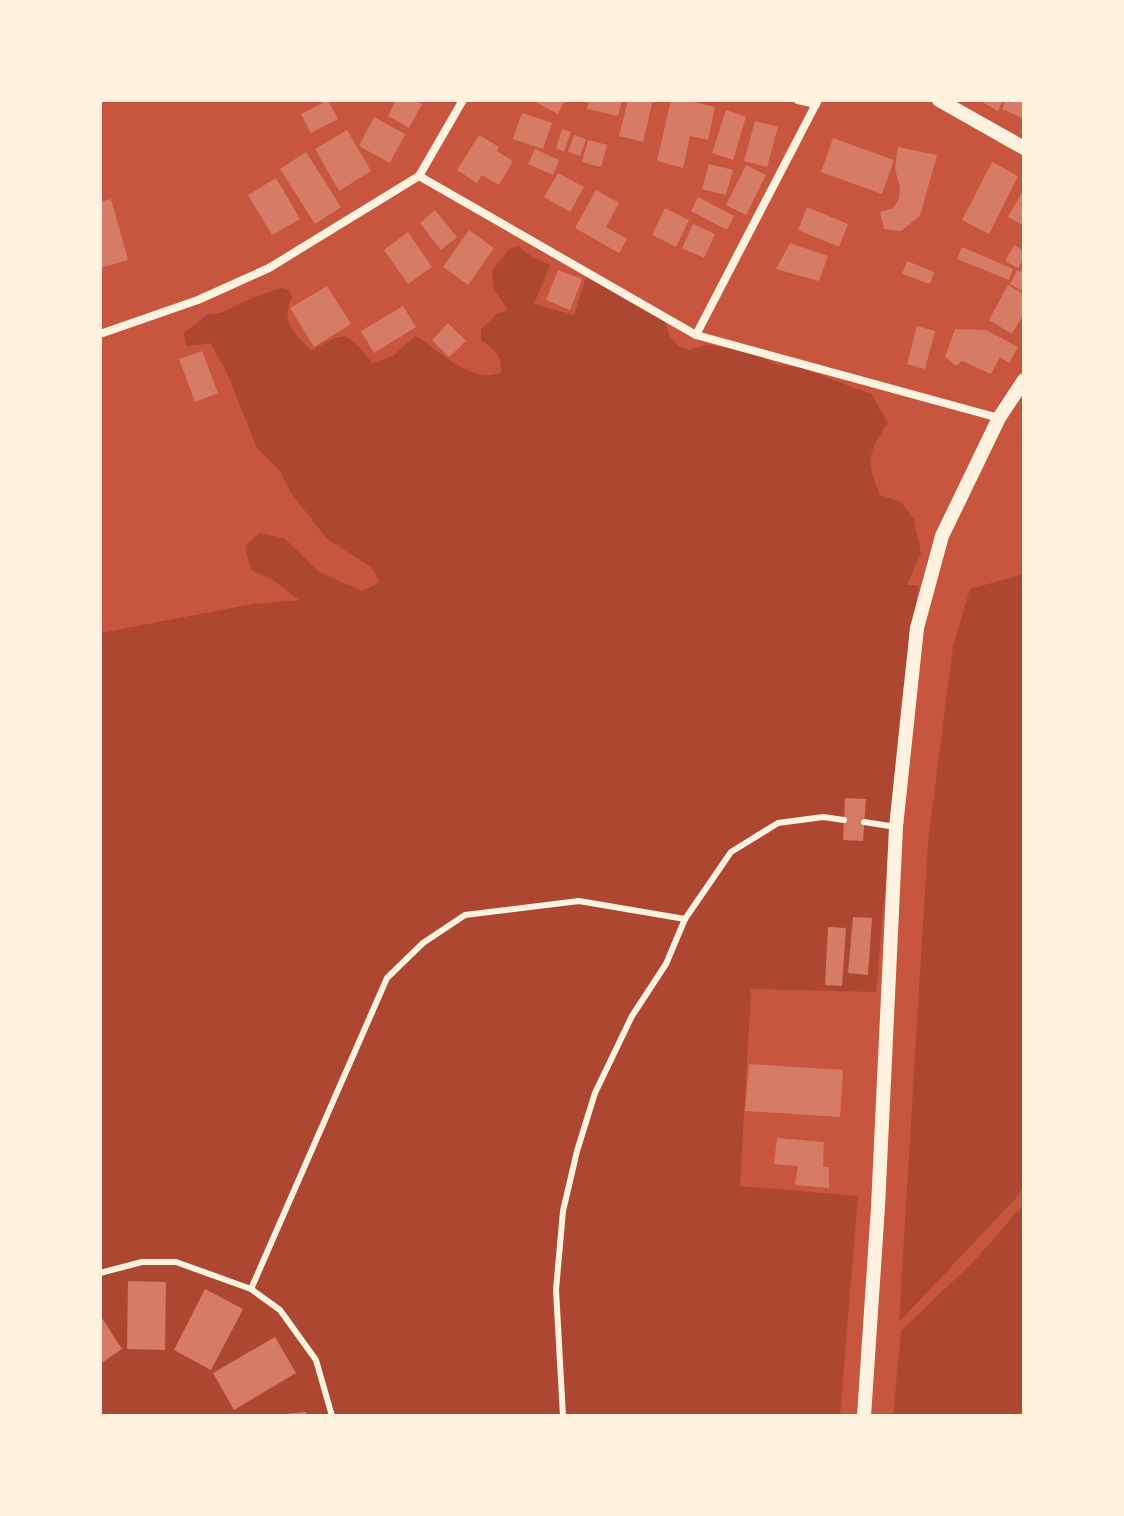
<svg xmlns="http://www.w3.org/2000/svg" width="1124" height="1516" viewBox="0 0 1124 1516" font-family="Helvetica,sans-serif">
	<style>
		.green { fill: #ae4732 }
		.building { fill: #d67c66 }
		.lines { fill: none; stroke-linecap: round; stroke-linejoin: round }
		.service { stroke: #fff3e0; stroke-width: 6 }
		.minor { stroke: #fff3e0; stroke-width: 8 }
		.tertiary { stroke: #fff3e0; stroke-width: 14 }
	</style>
	<rect width="100%" height="100%" fill="#c8553d"/>
	<g class="green">
		<path d="M518,246L532,257L550,265L534,304L574,315L586,277L664,319L670,337L678,346L688,350L706,345L731,348L760,356L778,365L802,368L871,394L888,423C867,453 866,461 880,495L901,502L914,520L921,553L907,585H919L901,704L876,992L751,989L740,1186L858,1196L840,1416H100V633L253,604L299,600L273,580L251,570L245,546L259,533L284,538L319,572L362,591L380,582L371,567L327,539L291,493L280,471L257,448L227,373L210,343L186,346L184,333L208,314L221,313L252,298L282,288L289,290L292,298C280,322 294,334 312,350L335,338L345,336L358,346L372,363L393,356L415,336C439,349 472,386 501,372C502,355 495,350 481,340V329L497,314L508,310L494,289L492,271L509,249Z"/>
		<polygon points="1024,574 1024,1185 1016,1198 899,1322 928,841 953,647 970,589"/>
		<polygon points="1024,1204 1024,1416 893,1416 901,1331 973,1262"/>
	</g>
	<g class="building">
		<polygon points="328,100 338,119 311,133 301,114"/>
		<polygon points="396,100 413,100 422,104 409,128 388,116"/>
		<polygon points="532,100 565,100 558,114"/>
		<polygon points="589,100 622,100 618,116 587,109"/>
		<polygon points="628,100 653,100 643,142 619,136"/>
		<polygon points="671,100 684,100 715,107 708,140 690,136 683,168 657,161"/>
		<polygon points="979,100 1003,100 998,111"/>
		<polygon points="1006,100 1024,100 1024,119 1002,109"/>
		<polygon points="726,110 746,117 733,160 712,153"/>
		<polygon points="522,113 552,123 543,149 513,139"/>
		<polygon points="374,117 405,134 390,163 359,146"/>
		<polygon points="755,121 778,127 767,167 744,161"/>
		<polygon points="562,129 571,132 564,152 556,148"/>
		<polygon points="347,130 371,171 339,191 315,149"/>
		<polygon points="479,135 499,147 497,151 513,161 499,185 482,175 477,183 457,170"/>
		<polygon points="574,135 586,139 580,156 568,152"/>
		<polygon points="833,138 894,160 882,194 821,172"/>
		<polygon points="588,140 607,145 601,167 582,162"/>
		<polygon points="898,147 937,155 920,216 901,231 884,229 880,212 893,208 899,199 900,188 895,169"/>
		<polygon points="535,149 559,160 553,175 528,164"/>
		<polygon points="306,152 341,207 315,224 280,169"/>
		<polygon points="992,162 1018,176 989,234 962,220"/>
		<polygon points="709,164 733,170 726,195 702,189"/>
		<polygon points="746,165 766,175 746,215 726,205"/>
		<polygon points="558,173 584,187 570,212 544,197"/>
		<polygon points="276,178 300,219 272,235 248,195"/>
		<polygon points="1024,189 1024,226 1008,217"/>
		<polygon points="596,190 619,203 606,227 627,239 619,253 575,228"/>
		<polygon points="698,197 734,216 727,230 691,211"/>
		<polygon points="111,199 128,260 100,268 100,202"/>
		<polygon points="807,207 848,224 839,247 798,230"/>
		<polygon points="665,208 689,220 676,247 652,235"/>
		<polygon points="435,210 457,237 441,250 420,223"/>
		<polygon points="693,224 715,234 704,258 682,248"/>
		<polygon points="469,230 494,248 468,285 443,267"/>
		<polygon points="408,232 432,267 408,284 384,250"/>
		<polygon points="790,243 828,256 819,281 776,269"/>
		<polygon points="1014,245 1024,251 1024,258 1018,268 1005,261"/>
		<polygon points="962,247 1013,269 1009,280 957,259"/>
		<polygon points="907,261 934,272 930,284 902,274"/>
		<polygon points="1024,265 1024,292 1010,284 1017,270 1020,272"/>
		<polygon points="558,270 582,279 570,310 546,300"/>
		<polygon points="1008,285 1024,294 1024,313 1012,334 989,320"/>
		<polygon points="327,286 351,324 314,347 290,308"/>
		<polygon points="403,306 416,327 374,353 361,331"/>
		<polygon points="448,323 466,341 449,357 432,340"/>
		<polygon points="917,326 935,331 925,369 907,364"/>
		<polygon points="955,329 986,330 1018,347 1009,363 1000,357 991,374 962,361 956,366 945,357"/>
		<polygon points="202,351 218,393 195,402 179,359"/>
		<polygon points="845,798 866,799 863,841 843,840"/>
		<polygon points="853,917 872,918 868,975 848,973"/>
		<polygon points="828,927 846,928 842,986 825,985"/>
		<polygon points="749,1064 843,1070 840,1117 745,1111"/>
		<polygon points="777,1138 824,1142 823,1167 829,1167 829,1188 795,1185 798,1166 774,1164"/>
		<polygon points="128,1281 166,1282 165,1350 127,1349"/>
		<polygon points="205,1289 243,1309 211,1370 174,1350"/>
		<polygon points="100,1315 122,1349 100,1364"/>
		<polygon points="275,1337 296,1373 234,1410 213,1373"/>
		<polygon points="306,1412 306,1416 284,1416 284,1414"/>
	</g>
	<g class="lines">
		<g class="service">
			<polyline points="864,822 896,827"/>
			<polyline points="100,1273 142,1262 176,1262 251,1289 280,1310 316,1360 332,1416"/>
			<polyline points="251,1289 387,978 423,943 465,915 579,901 685,919"/>
			<polyline points="563,1416 556,1290 563,1211 577,1151 595,1093 632,1016 666,964 685,919 731,852 778,823 823,817 844,820"/>
		</g>
		<g class="minor">
			<polyline points="798,100 816,104"/>
			<polyline points="419,176 696,335 999,418"/>
			<polyline points="100,334 198,300 269,268 419,176 463,100"/>
			<polyline points="696,335 818,100"/>
		</g>
		<g class="tertiary">
			<polyline points="939,100 1024,148"/>
			<polyline points="864,1416 878,1207 896,827 917,628 942,536 999,418 1024,380"/>
		</g>
	</g>
	<rect width="1124" height="1516" fill="none" stroke="#fff3e0" stroke-width="204"/>
</svg>
